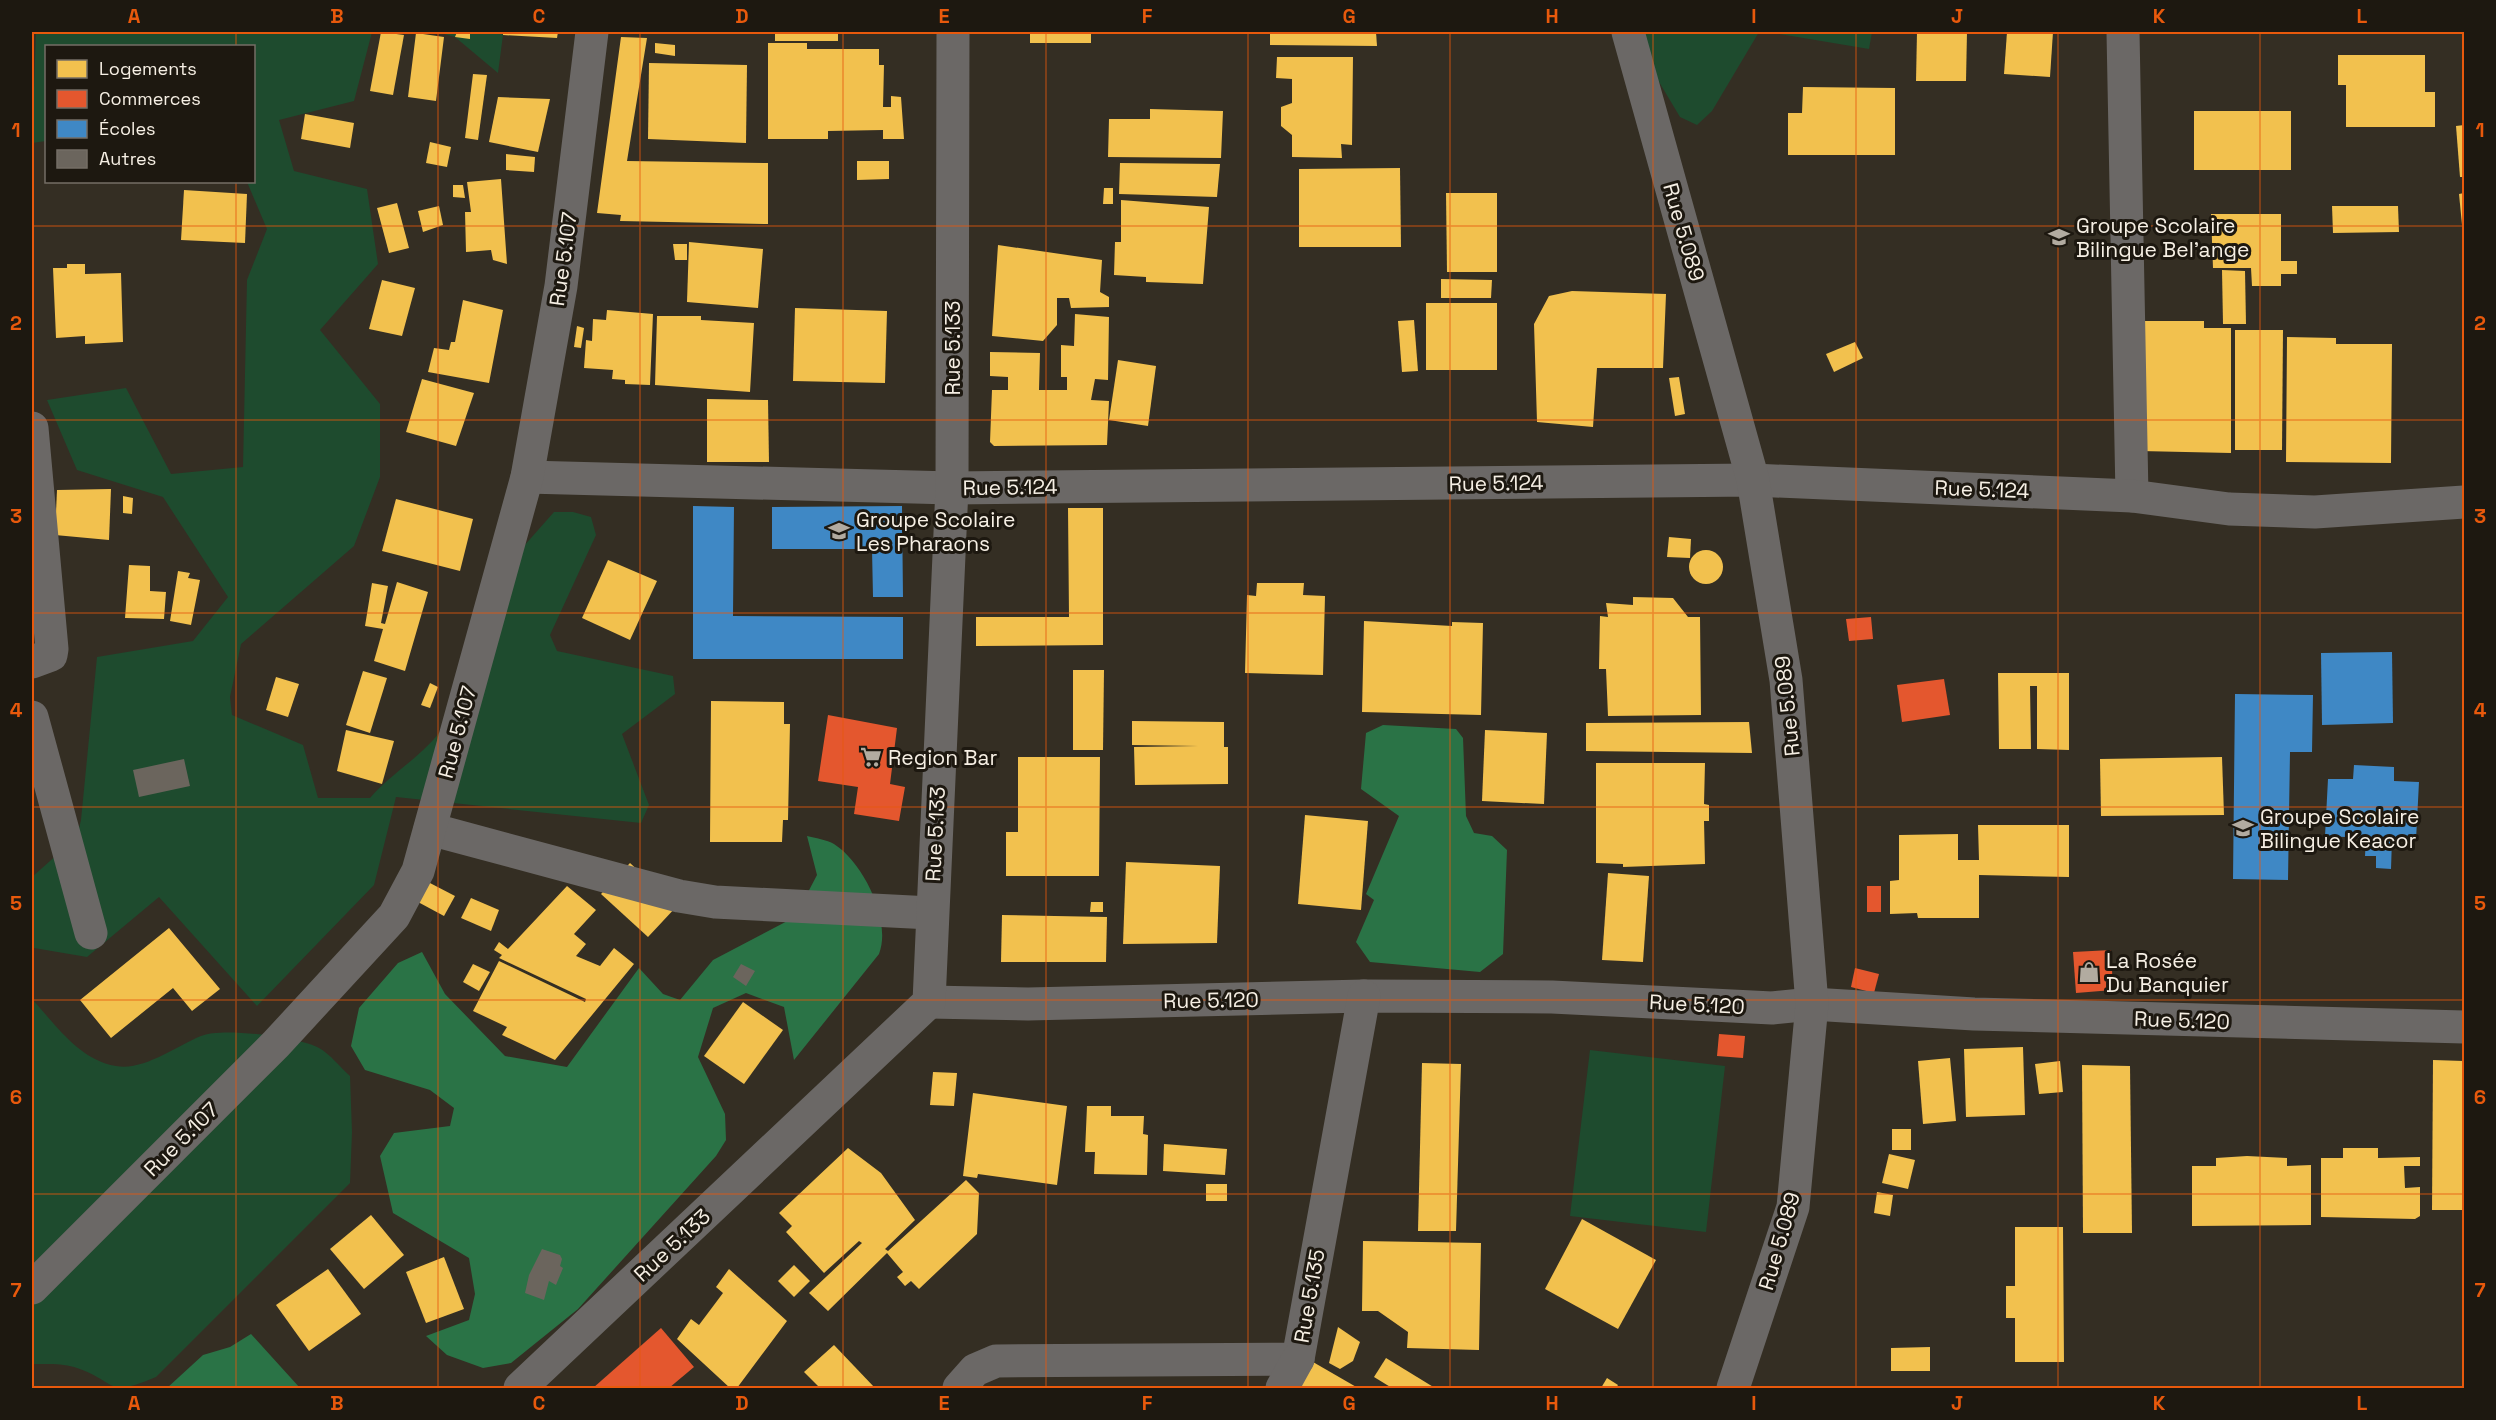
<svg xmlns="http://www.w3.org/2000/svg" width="2496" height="1420" viewBox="0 0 2496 1420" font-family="'Space Grotesk',sans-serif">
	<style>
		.green { fill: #1e4b2e }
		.forest { fill: #2a7346 }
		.homes { fill: #f2c14e }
		.shops { fill: #e4572e }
		.schools { fill: #3f88c5 }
		.building { fill: #6b655d }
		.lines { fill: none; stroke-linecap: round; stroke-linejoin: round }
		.minor { stroke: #6b6866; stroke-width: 33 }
		.tertiary { stroke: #6b6866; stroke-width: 33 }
		.grid { fill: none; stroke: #e8590c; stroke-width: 1.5; stroke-opacity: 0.55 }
		.labels { text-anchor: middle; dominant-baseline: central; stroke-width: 6; stroke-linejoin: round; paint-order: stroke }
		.poi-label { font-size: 21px; fill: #f6efe4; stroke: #1d1810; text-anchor: start }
		.street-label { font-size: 21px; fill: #f6efe4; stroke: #1d1810 }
		.neatline { fill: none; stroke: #e8590c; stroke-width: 2 }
		.grid-label { font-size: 20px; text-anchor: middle; font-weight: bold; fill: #e8590c }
	</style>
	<rect width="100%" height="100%" fill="#342e23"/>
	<g class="green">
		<path d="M36,32H372L354,101L279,120L294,171L367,189L378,264L320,330L380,404V477L354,546L241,644L230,697L232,715L303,745L318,798H370C393,771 427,754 446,723L493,581L554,512H573L591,517L596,535L550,635L557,651L673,676L675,694L622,734L649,805L641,823L396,797L374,885L257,1006L159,897L87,957L34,948L32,945V877L77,837L81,820L97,657L193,641L228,597L163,497L77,470L47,400L126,388L171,474L243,467L247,280L267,229L247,182H254V46H46V141L32,143Z"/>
		<polygon points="437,32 501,32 503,35 498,73 455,37"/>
		<polygon points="1633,32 1759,32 1712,111 1697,125 1680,117 1637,45"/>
		<polygon points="1768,32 1872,32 1869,49"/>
		<path d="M32,999C55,1024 79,1060 116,1066C144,1071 176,1046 201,1036C222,1027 299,1037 319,1048C330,1054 340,1067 350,1076L352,1132L350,1183L156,1377C104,1399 118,1381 74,1367C61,1363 45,1364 32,1364Z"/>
		<polygon points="1590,1050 1725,1066 1706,1232 1570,1216"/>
	</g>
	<g class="forest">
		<polygon points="1383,725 1456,729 1463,738 1466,816 1474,833 1492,836 1507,850 1503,954 1480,972 1370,962 1356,942 1374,900 1366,894 1399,816 1361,789 1366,733"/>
		<path d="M807,836C815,838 827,840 834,844C863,862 892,921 879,954L794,1060L784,1007L746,993L713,1008L698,1057L725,1114L726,1140L716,1156L578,1309L511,1363L483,1368L447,1355L426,1336L469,1320L475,1294L469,1258L393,1213L380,1156L394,1133L450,1126L454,1108L430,1090L365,1070L351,1046L359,1008L398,963L422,952L445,994L505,1056L567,1067L639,968L663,994L680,1000L713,960L795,917L817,875Z"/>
		<polygon points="251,1334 300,1388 167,1388 203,1355 230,1347"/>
	</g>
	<g class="homes">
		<polygon points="381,32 404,35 393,95 370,91"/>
		<polygon points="457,32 470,32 470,39 455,37"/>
		<polygon points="503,32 558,32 557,38 503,35"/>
		<rect x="775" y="32" width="63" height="9"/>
		<rect x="1030" y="32" width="61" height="11"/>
		<polygon points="1270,32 1376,32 1377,46 1270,45"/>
		<polygon points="1917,32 1967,32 1966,81 1916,81"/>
		<polygon points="2007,32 2053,32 2050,77 2004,74"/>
		<polygon points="416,33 444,37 436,101 408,97"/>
		<polygon points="621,37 647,38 627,161 768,163 768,224 620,221 621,215 597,213"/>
		<polygon points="655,43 675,45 675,56 655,53"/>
		<polygon points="768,43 807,43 807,49 879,49 879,65 884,65 883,107 891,107 891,96 901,97 904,139 883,139 883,130 828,131 828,139 768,139"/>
		<polygon points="2338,55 2425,55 2425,92 2435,92 2435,127 2346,127 2346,85 2338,85"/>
		<polygon points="1277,57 1353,57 1352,145 1341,144 1342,158 1292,157 1292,135 1281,126 1281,107 1292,103 1292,79 1276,78"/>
		<polygon points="649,63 747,65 746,143 648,139"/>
		<polygon points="473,74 487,75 478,140 465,138"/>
		<polygon points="1803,87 1895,88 1895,155 1788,155 1788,113 1802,113"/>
		<polygon points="498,97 550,99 538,152 489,142"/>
		<polygon points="1150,109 1223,111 1221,158 1108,157 1109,119 1150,119"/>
		<rect x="2194" y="111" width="97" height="59"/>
		<polygon points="305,114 354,123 350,148 301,139"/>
		<polygon points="2464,125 2464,177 2460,177 2456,126"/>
		<polygon points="430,142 451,147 447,167 426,163"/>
		<polygon points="506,154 535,157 534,172 506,170"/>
		<polygon points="857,161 889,161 889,179 857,180"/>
		<polygon points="1120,163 1220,164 1217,197 1119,194"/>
		<polygon points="1400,168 1401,247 1299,247 1299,169"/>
		<polygon points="501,179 507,264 493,260 491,250 466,252 465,212 471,212 467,182"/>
		<polygon points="453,185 463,185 465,198 453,197"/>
		<polygon points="1104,188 1113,188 1113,204 1103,204"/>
		<polygon points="184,190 247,194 245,243 181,240"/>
		<polygon points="1446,193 1497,193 1497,272 1447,272"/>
		<polygon points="2464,193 2464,235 2463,235 2459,194"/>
		<polygon points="1121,200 1209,207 1203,284 1146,282 1146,277 1114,275 1115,242 1121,242"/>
		<polygon points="397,203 409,248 389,253 377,208"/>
		<polygon points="439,206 443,225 423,232 418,211"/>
		<polygon points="2332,206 2398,206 2399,232 2333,233"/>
		<polygon points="2211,214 2281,214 2281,261 2297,261 2297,274 2281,274 2281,286 2252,286 2251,268 2213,268"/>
		<polygon points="689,242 763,249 758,308 687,302"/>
		<polygon points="673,244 687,244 687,260 675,260"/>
		<polygon points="998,245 1102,260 1100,292 1109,297 1109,307 1071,308 1069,298 1057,298 1057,325 1043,341 992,336"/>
		<polygon points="67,264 85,264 85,274 121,273 123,342 85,344 85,336 56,338 53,268 67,268"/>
		<polygon points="2222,270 2245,271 2246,324 2223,324"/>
		<polygon points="1441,279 1492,280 1491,298 1441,298"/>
		<polygon points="382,280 415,288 402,336 369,329"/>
		<polygon points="1572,291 1666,294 1663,368 1597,368 1593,427 1537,422 1534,324 1549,296"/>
		<polygon points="463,300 503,310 489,383 428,372 434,348 449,350 451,342 455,342"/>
		<rect x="1426" y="303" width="71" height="67"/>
		<polygon points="795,308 887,311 885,383 793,381"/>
		<polygon points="607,310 653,314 650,385 625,384 625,380 612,379 613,370 584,368 586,340 592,341 593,319 606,320"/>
		<polygon points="1075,314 1109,317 1108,380 1095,379 1091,400 1109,401 1107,445 994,446 990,442 992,390 1008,390 1008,377 990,376 990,352 1040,353 1039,390 1067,390 1067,377 1061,377 1061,345 1074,346"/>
		<polygon points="657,316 701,316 701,320 754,323 750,392 655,385"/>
		<polygon points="1414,320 1418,371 1402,372 1398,321"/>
		<polygon points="2139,321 2204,321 2204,328 2231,328 2231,453 2140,451"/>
		<polygon points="577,326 584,328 581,348 574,347"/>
		<polygon points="2235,330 2283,330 2282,450 2235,450"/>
		<polygon points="2287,337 2336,338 2336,344 2392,344 2391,463 2286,462"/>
		<polygon points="1855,342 1863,358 1834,372 1826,354"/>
		<polygon points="1118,360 1156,366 1148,426 1109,420"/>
		<polygon points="1679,377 1685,414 1675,416 1669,378"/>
		<polygon points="422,379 474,393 456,446 406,432"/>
		<polygon points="707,399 768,400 769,462 707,462"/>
		<polygon points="111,489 109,540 55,535 57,490"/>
		<polygon points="123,496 133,498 132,514 123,513"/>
		<polygon points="396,499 473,519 460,571 382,551"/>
		<polygon points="1068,508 1103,508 1103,645 976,646 976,617 1069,617"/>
		<polygon points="1669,537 1691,539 1690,558 1667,557"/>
		<circle cx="1706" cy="567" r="17"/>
		<polygon points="608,560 657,581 630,640 582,618"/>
		<polygon points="129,565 150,566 150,591 166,592 164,619 125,618"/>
		<polygon points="178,571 190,573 188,578 200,580 191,625 170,621"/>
		<polygon points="397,582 428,592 405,671 374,661 383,629 365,626 372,583 388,586 381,623 385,624"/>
		<polygon points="1257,583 1304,583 1303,595 1325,596 1323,675 1245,673 1247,595 1256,596"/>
		<polygon points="1633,597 1673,598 1688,617 1700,617 1701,715 1608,716 1606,669 1599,669 1600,616 1608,617 1606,603 1633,605"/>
		<polygon points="1364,621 1452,626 1452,622 1483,623 1481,715 1362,712"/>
		<polygon points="1073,670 1104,670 1103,750 1073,750"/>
		<polygon points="363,671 387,678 370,733 346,725"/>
		<polygon points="1998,673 2069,673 2069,750 2037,749 2037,686 2030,686 2031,749 1999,749"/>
		<polygon points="276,677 299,684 288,717 266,710"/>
		<polygon points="430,683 438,687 430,708 421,705"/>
		<polygon points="711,701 784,702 784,724 790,724 788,820 783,820 782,842 710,842"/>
		<polygon points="1132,721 1224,722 1224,747 1228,747 1228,784 1135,785 1134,747 1198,746 1132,745"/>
		<polygon points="1749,722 1752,753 1586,751 1586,723"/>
		<polygon points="346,730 394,741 382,784 337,771"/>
		<polygon points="1485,730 1547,733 1544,804 1482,801"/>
		<polygon points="1018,757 1100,757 1099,876 1006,876 1006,832 1018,832"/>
		<polygon points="2222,757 2224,815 2101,816 2100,759"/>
		<polygon points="1596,763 1705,763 1704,804 1709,805 1709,821 1704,821 1705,864 1623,867 1623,864 1596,863"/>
		<polygon points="1305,815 1368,821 1361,910 1298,904"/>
		<polygon points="1978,825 2069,825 2069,877 1979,875 1979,918 1918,918 1917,913 1890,914 1890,881 1899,880 1899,835 1958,834 1958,860 1979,860"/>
		<polygon points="1126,862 1220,866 1217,943 1123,944"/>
		<polygon points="630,863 677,906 648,937 601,894"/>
		<polygon points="1608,873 1649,876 1643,962 1602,960"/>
		<polygon points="428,882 455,896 444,916 418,902"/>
		<polygon points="567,886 596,910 574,934 586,944 576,956 600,966 614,948 634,964 555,1060 502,1035 507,1027 473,1011 499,961 585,1002 586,999 499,958 502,955 494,950 499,942 508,949"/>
		<polygon points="471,898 499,910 491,931 461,918"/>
		<polygon points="1091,902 1103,902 1103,912 1090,912"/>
		<polygon points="1002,915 1107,917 1106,962 1001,962"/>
		<polygon points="169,928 220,989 192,1011 173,988 111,1038 80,1000"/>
		<polygon points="473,964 490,972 479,991 463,982"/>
		<polygon points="743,1002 783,1030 744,1084 704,1056"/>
		<polygon points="2023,1047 2025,1115 1966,1117 1964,1049"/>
		<polygon points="1950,1058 1956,1121 1923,1124 1918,1061"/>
		<polygon points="2433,1060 2464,1061 2464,1210 2432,1210"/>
		<polygon points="2060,1061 2063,1092 2039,1094 2035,1064"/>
		<polygon points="1422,1063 1461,1064 1456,1231 1418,1231"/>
		<polygon points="2082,1065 2130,1066 2132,1233 2083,1233"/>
		<polygon points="933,1072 957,1073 954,1106 930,1105"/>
		<polygon points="973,1093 1067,1106 1057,1185 978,1174 977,1178 963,1176"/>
		<polygon points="1087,1106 1111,1106 1111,1116 1144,1116 1143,1134 1148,1135 1147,1175 1094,1174 1095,1152 1085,1152"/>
		<rect x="1892" y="1129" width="19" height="21"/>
		<polygon points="1164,1144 1227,1149 1225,1175 1163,1171"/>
		<polygon points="848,1148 881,1173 915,1220 885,1249 888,1251 966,1180 979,1193 977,1234 919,1289 911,1281 905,1286 897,1277 903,1272 887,1253 828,1311 809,1293 862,1243 859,1241 824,1273 786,1232 792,1226 779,1213"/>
		<polygon points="2343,1148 2378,1148 2378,1158 2420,1157 2420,1166 2404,1166 2405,1188 2420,1187 2420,1216 2415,1219 2321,1217 2321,1158 2343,1158"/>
		<polygon points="1889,1154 1915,1160 1908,1189 1882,1183"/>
		<polygon points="2247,1156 2287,1158 2287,1166 2311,1165 2311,1225 2192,1226 2192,1166 2216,1166 2216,1158"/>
		<rect x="1206" y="1184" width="21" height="17"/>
		<polygon points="1877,1192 1893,1195 1890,1216 1874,1213"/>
		<polygon points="371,1215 404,1255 364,1289 330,1249"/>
		<polygon points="1582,1219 1656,1260 1618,1329 1545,1289"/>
		<polygon points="2015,1227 2063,1227 2064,1362 2015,1362 2015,1318 2006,1318 2006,1286 2015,1286"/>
		<polygon points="1363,1241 1481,1243 1479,1350 1407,1348 1408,1332 1378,1311 1362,1311"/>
		<polygon points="444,1257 464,1309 426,1323 406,1272"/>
		<polygon points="794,1265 810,1281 794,1297 778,1281"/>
		<polygon points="328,1269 361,1314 309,1351 276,1305"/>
		<polygon points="729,1269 787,1321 737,1388 730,1388 677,1339 691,1319 699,1325 723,1293 716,1287"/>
		<polygon points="1338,1327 1360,1342 1353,1361 1340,1369 1329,1363"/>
		<polygon points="834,1345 875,1388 820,1388 804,1372"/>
		<polygon points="1930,1347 1930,1371 1891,1371 1891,1348"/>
		<polygon points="1386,1358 1435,1388 1392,1388 1374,1377"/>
		<polygon points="1313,1362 1358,1388 1291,1388"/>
		<polygon points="1607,1378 1618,1385 1616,1388 1601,1388"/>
	</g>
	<g class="shops">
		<polygon points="1871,617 1873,639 1849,641 1846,619"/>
		<polygon points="1944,679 1950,715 1902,722 1897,685"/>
		<polygon points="828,715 897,728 890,784 905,787 899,821 854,814 858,787 818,781"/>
		<rect x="1867" y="886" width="14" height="26"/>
		<polygon points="2111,950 2113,990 2076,993 2073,952"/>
		<polygon points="1855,968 1879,974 1874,993 1851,987"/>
		<polygon points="1719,1034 1745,1036 1743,1058 1717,1056"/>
		<polygon points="661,1328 694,1367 669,1388 593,1388"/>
	</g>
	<g class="schools">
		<polygon points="693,506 734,507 733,616 903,617 903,659 693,659"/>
		<polygon points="902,506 903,597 873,597 872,549 772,549 772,507"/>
		<polygon points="2392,652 2393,723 2322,725 2321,653"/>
		<polygon points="2235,694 2313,695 2312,752 2290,752 2288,880 2233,879"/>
		<polygon points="2354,765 2394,767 2394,781 2419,782 2416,840 2392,839 2391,869 2376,868 2376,856 2365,856 2366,838 2325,836 2328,779 2353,779"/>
	</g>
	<g class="building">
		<polygon points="184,759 190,786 139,797 133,770"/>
		<polygon points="741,964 755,971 746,986 733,977"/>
		<polygon points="542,1249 560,1255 562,1259 560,1266 563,1268 556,1285 549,1281 544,1300 525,1293 529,1275"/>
	</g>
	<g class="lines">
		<g class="minor">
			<polyline points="2123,32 2132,496"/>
			<polyline points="32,428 52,649 51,655 32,662"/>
			<polyline points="527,477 952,488 1753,480 2132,496 2229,509 2315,512 2464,502"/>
			<polyline points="32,717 91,933"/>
			<polyline points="430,829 679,896 715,902 931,913"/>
			<polyline points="929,1002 1028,1004 1364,996 1552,997 1772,1008 1812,1004 1974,1014 2464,1027"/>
			<polyline points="32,1288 276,1044 394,916 418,871 527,477 561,286 592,32"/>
			<polyline points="520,1388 929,1002 952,488 953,32"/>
			<polyline points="959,1388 975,1370 996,1361 1298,1359 1364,996"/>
			<polyline points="1282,1388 1298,1359"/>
		</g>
		<polyline class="tertiary" points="1628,32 1753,480 1786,680 1812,1004 1793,1207 1733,1388"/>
	</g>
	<path class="grid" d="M236,32V46M438,32V1388M640,32V1388M843,32V1388M1046,32V1388M1248,32V1388M1450,32V1388M1653,32V1388M1856,32V1388M2058,32V1388M2260,32V1388M236,182V1388M32,226H2464M32,420H2464M32,613H2464M32,807H2464M32,1000H2464M32,1194H2464"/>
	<defs>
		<symbol id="school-bare" viewBox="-9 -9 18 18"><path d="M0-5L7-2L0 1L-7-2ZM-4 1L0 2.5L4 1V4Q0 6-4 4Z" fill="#b2aba0" stroke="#1d1810" stroke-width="2.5" paint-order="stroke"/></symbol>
		<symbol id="supermarket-bare" viewBox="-9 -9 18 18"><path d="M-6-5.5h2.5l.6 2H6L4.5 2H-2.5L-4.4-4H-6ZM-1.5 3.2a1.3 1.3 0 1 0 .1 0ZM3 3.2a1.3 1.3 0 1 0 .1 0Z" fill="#b2aba0" stroke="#1d1810" stroke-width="2.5" paint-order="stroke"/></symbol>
		<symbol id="shop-bare" viewBox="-9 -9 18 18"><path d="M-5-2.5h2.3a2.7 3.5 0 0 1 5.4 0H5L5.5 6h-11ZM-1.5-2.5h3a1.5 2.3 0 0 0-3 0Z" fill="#b2aba0" stroke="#1d1810" stroke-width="2.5" paint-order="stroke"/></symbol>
	</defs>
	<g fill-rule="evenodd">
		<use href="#school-bare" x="2044" y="222" width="30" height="30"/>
		<use href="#school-bare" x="824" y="516" width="30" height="30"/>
		<use href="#supermarket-bare" x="856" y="742" width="30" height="30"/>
		<use href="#school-bare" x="2228" y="813" width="30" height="30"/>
		<use href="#shop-bare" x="2074" y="957" width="30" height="30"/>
	</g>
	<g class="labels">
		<g class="poi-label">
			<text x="2076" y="225">Groupe Scolaire<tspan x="2076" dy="24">Bilingue Bel'ange</tspan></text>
			<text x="856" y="519">Groupe Scolaire<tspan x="856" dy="24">Les Pharaons</tspan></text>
			<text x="888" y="757">Region Bar</text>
			<text x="2260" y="816">Groupe Scolaire<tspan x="2260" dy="24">Bilingue Keacor</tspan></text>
			<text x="2106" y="960">La Rosée<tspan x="2106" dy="24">Du Banquier</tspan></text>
		</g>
		<g class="street-label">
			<text transform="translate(1684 232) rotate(74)">Rue 5.089</text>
			<text transform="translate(563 259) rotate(-82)">Rue 5.107</text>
			<text transform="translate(952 348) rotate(-90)">Rue 5.133</text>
			<text transform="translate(1496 483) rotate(-1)">Rue 5.124</text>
			<text transform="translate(1010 487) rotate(-1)">Rue 5.124</text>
			<text transform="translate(1982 489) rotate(2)">Rue 5.124</text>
			<text transform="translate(1787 706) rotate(-96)">Rue 5.089</text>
			<text transform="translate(457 732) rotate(-75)">Rue 5.107</text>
			<text transform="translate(935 834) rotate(-87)">Rue 5.133</text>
			<text transform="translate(1211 1000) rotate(-1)">Rue 5.120</text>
			<text transform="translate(1697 1004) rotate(3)">Rue 5.120</text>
			<text transform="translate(2182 1020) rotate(2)">Rue 5.120</text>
			<text transform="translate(181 1139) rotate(-45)">Rue 5.107</text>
			<text transform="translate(1779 1241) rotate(-74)">Rue 5.089</text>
			<text transform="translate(672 1245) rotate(-43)">Rue 5.133</text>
			<text transform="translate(1309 1296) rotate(-80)">Rue 5.135</text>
		</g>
	</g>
	<rect width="2496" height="1420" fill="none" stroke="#1d1810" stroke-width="66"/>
	<rect x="45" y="45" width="210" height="138" fill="#1d1810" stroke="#746e65" stroke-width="1.5"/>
	<rect x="57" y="60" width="30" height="18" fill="#f2c14e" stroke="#746e65" stroke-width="1.5"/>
	<text x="99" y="75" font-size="18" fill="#f6efe4">Logements</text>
	<rect x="57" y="90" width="30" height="18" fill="#e4572e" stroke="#746e65" stroke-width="1.5"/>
	<text x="99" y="105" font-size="18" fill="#f6efe4">Commerces</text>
	<rect x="57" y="120" width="30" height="18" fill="#3f88c5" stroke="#746e65" stroke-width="1.5"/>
	<text x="99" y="135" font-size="18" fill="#f6efe4">Écoles</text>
	<rect x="57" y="150" width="30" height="18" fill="#6b655d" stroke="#746e65" stroke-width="1.5"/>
	<text x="99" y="165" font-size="18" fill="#f6efe4">Autres</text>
	<rect x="33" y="33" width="2430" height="1354" class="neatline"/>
	<g class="grid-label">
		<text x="134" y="23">A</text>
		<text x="337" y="23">B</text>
		<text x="539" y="23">C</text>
		<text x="742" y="23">D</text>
		<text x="944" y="23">E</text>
		<text x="1147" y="23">F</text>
		<text x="1349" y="23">G</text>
		<text x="1552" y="23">H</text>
		<text x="1754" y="23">I</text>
		<text x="1957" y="23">J</text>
		<text x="2159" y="23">K</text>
		<text x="2362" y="23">L</text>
		<text x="16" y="137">1</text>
		<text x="2480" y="137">1</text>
		<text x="16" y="330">2</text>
		<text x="2480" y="330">2</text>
		<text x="16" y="523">3</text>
		<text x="2480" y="523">3</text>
		<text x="16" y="717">4</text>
		<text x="2480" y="717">4</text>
		<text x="16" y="910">5</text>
		<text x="2480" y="910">5</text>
		<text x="16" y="1104">6</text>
		<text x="2480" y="1104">6</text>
		<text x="16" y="1297">7</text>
		<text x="2480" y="1297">7</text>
		<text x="134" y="1410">A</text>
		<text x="337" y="1410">B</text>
		<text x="539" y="1410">C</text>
		<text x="742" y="1410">D</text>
		<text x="944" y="1410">E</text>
		<text x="1147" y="1410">F</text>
		<text x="1349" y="1410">G</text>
		<text x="1552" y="1410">H</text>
		<text x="1754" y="1410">I</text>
		<text x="1957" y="1410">J</text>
		<text x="2159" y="1410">K</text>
		<text x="2362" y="1410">L</text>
	</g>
</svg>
